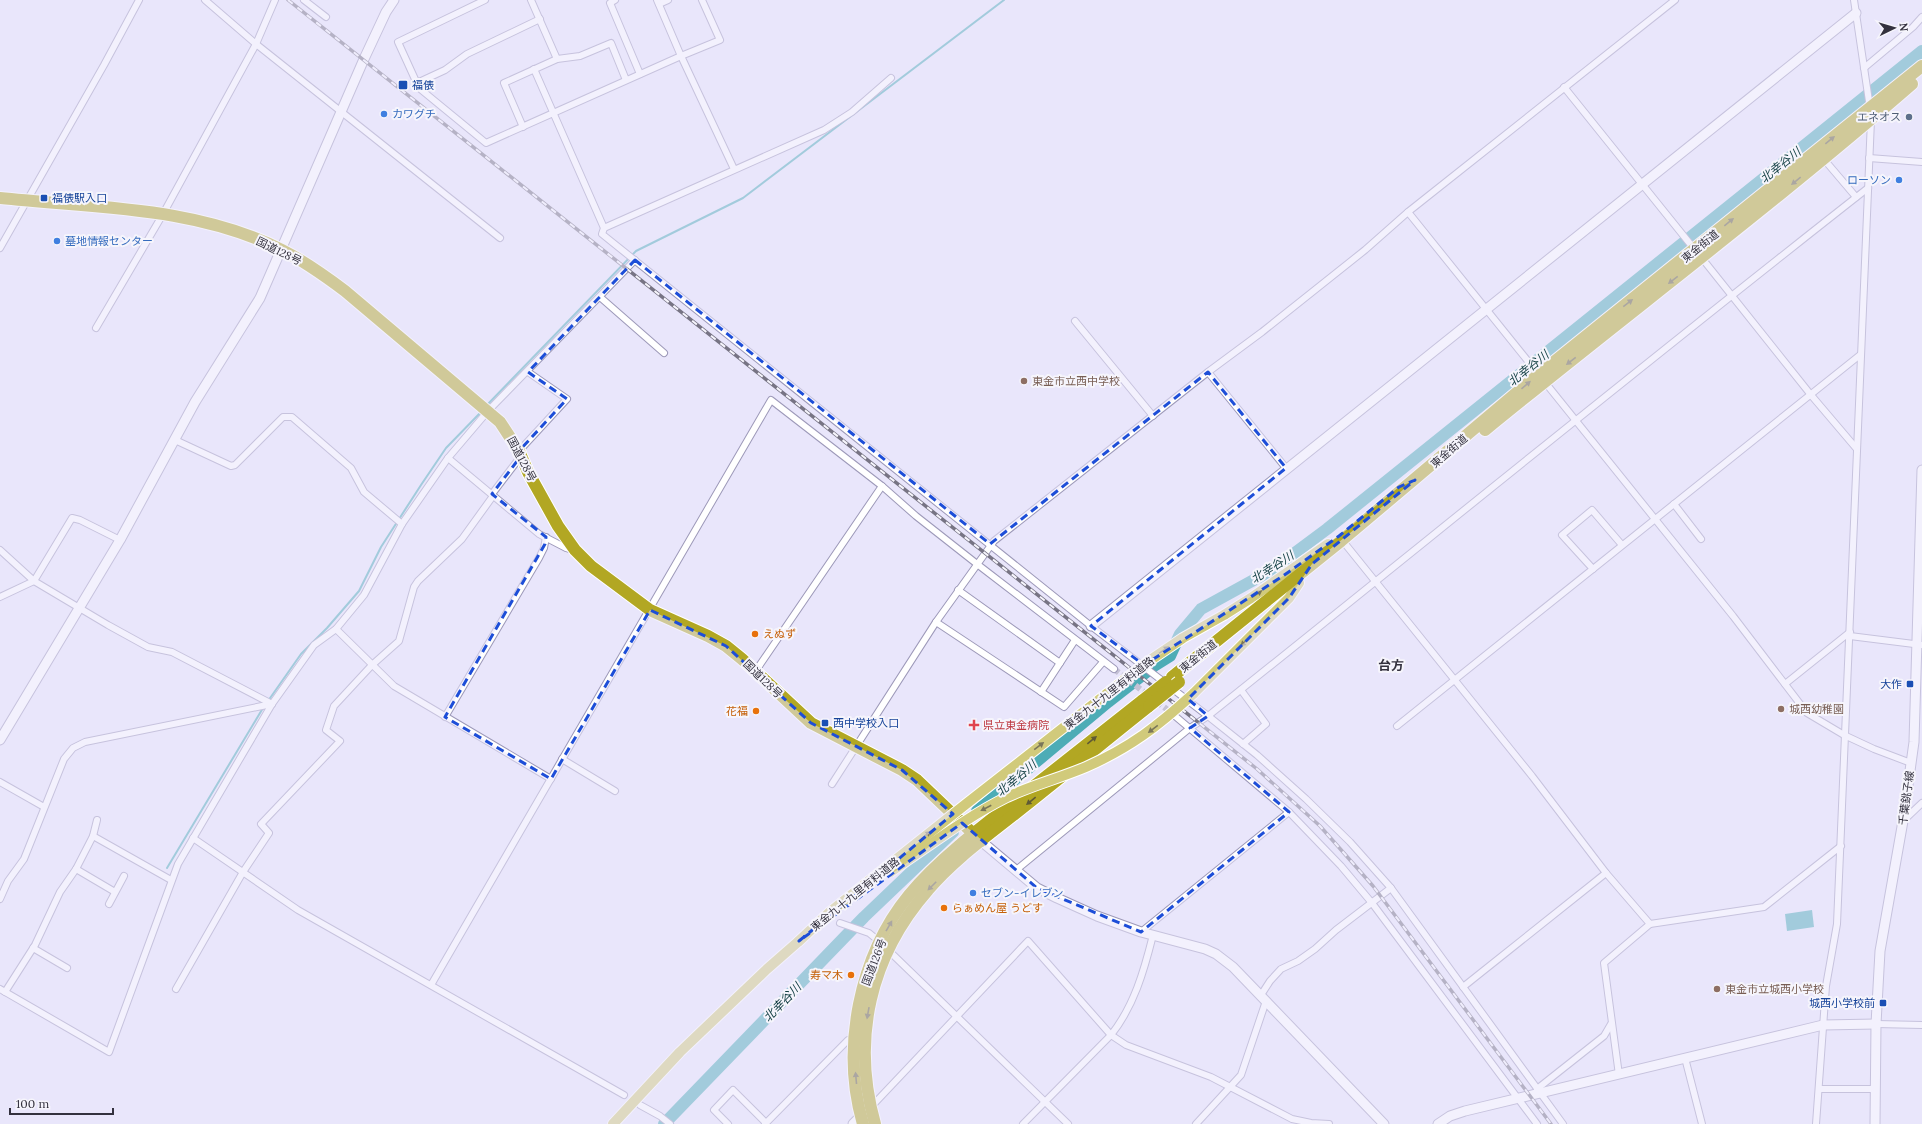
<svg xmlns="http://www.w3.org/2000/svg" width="1922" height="1124" viewBox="0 0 1922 1124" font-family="Lora,'Noto Sans JP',serif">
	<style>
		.water { fill: #4dacb6 }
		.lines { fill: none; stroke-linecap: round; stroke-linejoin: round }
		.stream { stroke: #4dacb6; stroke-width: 2 }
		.river { stroke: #4dacb6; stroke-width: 12 }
		.street-tunnel { stroke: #c5c2d5; stroke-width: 6; stroke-dasharray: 6 3; stroke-linecap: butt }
		.street-casing { stroke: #9d99b9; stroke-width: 8 }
		.secondary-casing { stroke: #9d99b9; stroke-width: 11 }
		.primary-casing { stroke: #fff; stroke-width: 12 }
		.highway-casing { stroke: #fff; stroke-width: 14 }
		.street { stroke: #fff; stroke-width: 6 }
		.secondary { stroke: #fff; stroke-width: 9 }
		.primary { stroke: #d1ca7b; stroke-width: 10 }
		.highway { stroke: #b2a723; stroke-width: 12 }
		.rail-casing { stroke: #777484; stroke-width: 3.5 }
		.rail { stroke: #f6f5fc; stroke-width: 2; stroke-dasharray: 6; stroke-linecap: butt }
		.primary-bridge-casing { stroke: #fff; stroke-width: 12; stroke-linecap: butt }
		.highway-bridge-casing { stroke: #fff; stroke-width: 14; stroke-linecap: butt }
		.primary-bridge { stroke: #d1ca7b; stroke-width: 10 }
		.highway-bridge { stroke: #b2a723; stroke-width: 12 }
		.oneway { fill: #5f5a35 }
		.oneway2 { fill: #7a7659 }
		.marked { fill: none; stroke: #1d4ed8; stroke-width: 3; stroke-dasharray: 8 5; stroke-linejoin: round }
		.transit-dot { fill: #1a4fb4; stroke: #f6f5fc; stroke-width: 1.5 }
		.shop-dot { fill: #3f7fe0; stroke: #f6f5fc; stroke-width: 1.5 }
		.service-dot { fill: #5c6f8a; stroke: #f6f5fc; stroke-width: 1.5 }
		.education-dot { fill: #8d6e63; stroke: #f6f5fc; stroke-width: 1.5 }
		.food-dot { fill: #e8710a; stroke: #f6f5fc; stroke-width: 1.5 }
		.health-dot { fill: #e0444e; stroke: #f6f5fc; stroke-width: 1.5 }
		.labels { text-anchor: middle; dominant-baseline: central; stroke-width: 4; stroke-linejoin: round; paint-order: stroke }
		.transit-label { font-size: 11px; fill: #164399; stroke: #f6f5fc; text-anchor: start }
		.shop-label { font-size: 11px; fill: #366cbe; stroke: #f6f5fc; text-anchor: start }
		.service-label { font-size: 11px; fill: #4e5e75; stroke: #f6f5fc; text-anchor: end }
		.street-label { font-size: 11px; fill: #33313e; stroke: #f6f5fc }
		.education-label { font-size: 11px; fill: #785e54; stroke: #f6f5fc; text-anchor: start }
		.food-label { font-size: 11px; fill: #c56008; stroke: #f6f5fc; text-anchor: start }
		.health-label { font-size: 11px; fill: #be3a42; stroke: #f6f5fc; text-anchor: start }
		.water-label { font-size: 12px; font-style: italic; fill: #103d41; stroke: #f6f5fc }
		.quarter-label { font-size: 13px; font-weight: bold; fill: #33313e; stroke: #f6f5fc }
	</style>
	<rect width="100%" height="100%" fill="#e9e6fb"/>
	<polygon class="water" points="1812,910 1814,927 1787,931 1785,914"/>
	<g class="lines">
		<g class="stream">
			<polyline points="487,405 636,251 743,198 1004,0"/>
			<polyline points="268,701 301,654 327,628 359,591 381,547 421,485 446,448 482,411"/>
			<polyline points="167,868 263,708"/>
		</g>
		<g class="river">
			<polyline points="977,811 1108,702 1154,666 1170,656 1180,634 1201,609 1272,570 1327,529 1922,51"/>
			<polyline points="664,1124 864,917 953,832"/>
		</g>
		<polyline class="street-tunnel" points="1114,669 1173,714"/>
		<defs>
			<g id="street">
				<polyline points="205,0 256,44 500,238"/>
				<polyline points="304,0 326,17"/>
				<polyline points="485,0 398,42 419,88 486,143 681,56 657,0"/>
				<polyline points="531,0 557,59"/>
				<polyline points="615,0 610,3 640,74"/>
				<polyline points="702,0 720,40 681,56 734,169"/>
				<polyline points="1854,0 1870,108"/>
				<polyline points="659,4 668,0"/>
				<polyline points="1864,68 1913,27 1922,17"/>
				<polyline points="534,69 604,228 602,234 1091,626 1208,716 1257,755 1306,799 1350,842 1391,888 1563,1124"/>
				<polyline points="417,83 445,70 467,54 540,19"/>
				<polyline points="1564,87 1695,250"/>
				<polyline points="523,127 504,83 557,59 580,56 611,43 626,80"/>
				<polyline points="1869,158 1922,162"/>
				<polyline points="1828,164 1856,197"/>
				<polyline points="1408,212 1733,616 1807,713 1844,735 1874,749 1911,763"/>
				<polyline points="604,228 824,130 852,112 891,78"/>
				<polyline points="0,248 104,65 139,0"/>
				<polyline points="1701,257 1811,395 1856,448"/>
				<polyline points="600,297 664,353"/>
				<polyline points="1075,321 1153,416"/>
				<polyline points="96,328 163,214 256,44 275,0"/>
				<polyline points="1208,372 1286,468"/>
				<polyline points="175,440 231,466 235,465 283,417 292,417 351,468 364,492 402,524"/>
				<polyline points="519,451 567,399 528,372"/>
				<polyline points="448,458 539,534 566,548 573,550"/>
				<polyline points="492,494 521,456"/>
				<polyline points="1674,504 1701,539"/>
				<polyline points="1346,545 1532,776 1606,873 1650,924 1604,963 1619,1075"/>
				<polyline points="0,550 34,581 108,625 148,647 172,652 272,704"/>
				<polyline points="1593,569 1562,535 1592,510 1622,545"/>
				<polyline points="958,590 1060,663"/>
				<polyline points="0,597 34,581 72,518 80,520 120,540"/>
				<polyline points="936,622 1064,707 1103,662"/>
				<polyline points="336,629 394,686 551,779"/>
				<polyline points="1850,636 1922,645"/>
				<polyline points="755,672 882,486"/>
				<polyline points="1785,684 1850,632"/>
				<polyline points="1241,690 1266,724 1243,744"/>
				<polyline points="1041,692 1075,640"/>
				<polyline points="1175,716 1289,812 1341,866 1372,903 1537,1124"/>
				<polyline points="445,717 539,558 544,548 546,537"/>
				<polyline points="1397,726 1860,355"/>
				<polyline points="562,759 615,791"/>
				<polyline points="0,782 44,807"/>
				<polyline points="832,784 936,622 994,541 1208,372 1262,332 1365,250 1408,212 1675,0"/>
				<polyline points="1903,821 1922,803"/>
				<polyline points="93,836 171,880"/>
				<polyline points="193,838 298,910 624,1095"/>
				<polyline points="76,869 115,892"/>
				<path d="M1015,871L1190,728L1208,716C1428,540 1646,362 1868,188"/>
				<polyline points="0,899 8,881 24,859 64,759 73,748 85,742 272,704"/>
				<polyline points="109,904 124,876"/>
				<polyline points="840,923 869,933 880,942"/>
				<polyline points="1650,924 1764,907 1841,846"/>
				<polyline points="1141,932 1289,812"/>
				<polyline points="33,948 67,968"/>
				<polyline points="887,949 1068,1124"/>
				<polyline points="431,985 771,400 882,486 916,516 977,564 1114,669"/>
				<polyline points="1463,987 1606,873"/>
				<polyline points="0,989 109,1052 178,864 272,704 314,645 336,629 364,595 402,524 448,458 488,411 635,260"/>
				<polyline points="176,989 243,872 269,833 261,824 340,741 326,730 334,706 372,665 399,641 414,587 418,581 462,539 493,496"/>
				<polyline points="5,992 35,945 60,892 76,869 93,836 97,820"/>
				<polyline points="1261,995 1270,981 1281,969 1298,961 1315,949 1336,930 1391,888"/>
				<polyline points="1876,1024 1922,1025"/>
				<polyline points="1685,1058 1702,1124"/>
				<polyline points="1537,1089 1604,1036 1611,1024"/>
				<polyline points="1819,1089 1876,1089"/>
				<polyline points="640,1105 660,1116 670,1124"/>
				<polyline points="871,1107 1028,941 1111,1035 1126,1045 1211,1077 1292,1119 1311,1123 1329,1124"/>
				<polyline points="728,1124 714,1110 733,1090 766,1123"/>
				<polyline points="765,1124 848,1040 854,1038"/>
				<path d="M1023,1124L1111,1035C1134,1006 1144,971 1153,935"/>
				<polyline points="1196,1124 1241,1075 1266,1001"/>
				<polyline points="1816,1124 1826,986 1837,924 1871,120"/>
			</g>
			<g id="secondary">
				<polyline points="1091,626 1856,13"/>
				<polyline points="0,740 120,540 195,402 260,298 364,59 386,12 394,0"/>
				<polyline points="981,841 1037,888 1057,898 1097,916 1141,932 1205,949 1216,954 1233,967 1384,1124"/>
				<polyline points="853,1124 861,1116"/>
				<polyline points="1438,1124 1450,1116 1465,1111 1823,1025 1876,1024"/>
				<polyline points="1875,1124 1876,1024 1880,951 1903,821 1914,742 1922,470"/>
			</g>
			<g id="primary">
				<polyline points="1224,615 1251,598 1328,544"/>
				<polyline points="1193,694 1289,598 1299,583"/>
				<polyline points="613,1124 680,1052 767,969 799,941"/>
			</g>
			<g id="highway">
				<path d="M0,198C94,208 195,206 282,250C304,261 325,276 345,291L500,422L519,451L528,472L558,526L575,550L591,566L650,610L708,636L726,646L742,659L811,723L902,770L917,780L981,841"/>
				<path d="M1485,430C1627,314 1774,204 1912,84"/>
				<polyline points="1172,677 1341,541 1539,374 1922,66"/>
				<path d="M863,1124C841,1049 859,956 909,895C937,861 980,828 1015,801C1058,767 1101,733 1143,700"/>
				<path d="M875,1124C851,1039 870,956 928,890C954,859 990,834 1021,809C1064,775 1106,740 1149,706"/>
			</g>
		</defs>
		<use href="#street" class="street-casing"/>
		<use href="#secondary" class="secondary-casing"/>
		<use href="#primary" class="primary-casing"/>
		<use href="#highway" class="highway-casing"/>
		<use href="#street" class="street"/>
		<use href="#secondary" class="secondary"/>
		<use href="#primary" class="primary"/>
		<use href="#highway" class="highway"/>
		<defs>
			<polyline id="rail" points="288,0 1257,769 1320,826 1373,886 1551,1124"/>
		</defs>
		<use href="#rail" class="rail-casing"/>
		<use href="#rail" class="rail"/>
		<defs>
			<g id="primary-bridge">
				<path d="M890,872C929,846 965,818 1007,797C1033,785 1060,778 1086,767C1131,747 1158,726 1193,694"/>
				<polyline points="799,941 830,912 966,804 1146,663 1183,638 1224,615"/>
			</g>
			<g id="highway-bridge">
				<polyline points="1143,700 1166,682"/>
				<polyline points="1149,706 1179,682"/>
			</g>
		</defs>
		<use href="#primary-bridge" class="primary-bridge-casing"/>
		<use href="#highway-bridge" class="highway-bridge-casing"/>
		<use href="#primary-bridge" class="primary-bridge"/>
		<use href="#highway-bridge" class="highway-bridge"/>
	</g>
	<defs><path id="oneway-solid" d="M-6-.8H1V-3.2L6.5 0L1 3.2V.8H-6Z"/></defs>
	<g class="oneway">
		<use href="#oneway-solid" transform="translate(1830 140) rotate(-39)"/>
		<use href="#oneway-solid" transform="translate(1796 181) rotate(141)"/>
		<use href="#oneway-solid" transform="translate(1729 222) rotate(-39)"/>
		<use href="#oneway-solid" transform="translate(1673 280) rotate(142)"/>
		<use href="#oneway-solid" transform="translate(1628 303) rotate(-38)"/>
		<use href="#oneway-solid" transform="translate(1571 361) rotate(142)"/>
		<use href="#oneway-solid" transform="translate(1526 385) rotate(-41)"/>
		<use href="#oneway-solid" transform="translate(1092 740) rotate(-39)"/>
		<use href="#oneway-solid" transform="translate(1031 801) rotate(141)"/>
		<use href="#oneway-solid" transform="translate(932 886) rotate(135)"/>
		<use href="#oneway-solid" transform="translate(889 926) rotate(-60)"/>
		<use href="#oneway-solid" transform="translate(868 1013) rotate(100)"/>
		<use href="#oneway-solid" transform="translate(856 1078) rotate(-95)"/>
	</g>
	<g class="oneway2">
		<use href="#oneway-solid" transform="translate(1257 594) rotate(-34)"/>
		<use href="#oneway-solid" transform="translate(1245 642) rotate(137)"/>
		<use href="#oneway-solid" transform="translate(1164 650) rotate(-34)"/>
		<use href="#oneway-solid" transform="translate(1153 729) rotate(143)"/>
		<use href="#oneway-solid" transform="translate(1039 746) rotate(-37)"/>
		<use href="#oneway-solid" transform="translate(986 808) rotate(152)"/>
		<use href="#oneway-solid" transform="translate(926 835) rotate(-39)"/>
	</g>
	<path d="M0 0H1922V1124H0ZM635,260L990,544L1208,372L1286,468L1091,626L1144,665L1283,576L1339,536L1399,487L1415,480L1312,564L1289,598L1188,699L1208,716L1190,728L1289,812L1141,932L1037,888L962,823L799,941L953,814L902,770L811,723L726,646L650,610L551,779L445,717L545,544L546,537L492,494L521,456L519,451L567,399L528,372Z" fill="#e9e6fb" fill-opacity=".55" fill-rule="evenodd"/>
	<path class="marked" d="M635,260L990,544L1208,372L1286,468L1091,626L1144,665L1283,576L1339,536L1399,487L1415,480L1312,564L1289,598L1188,699L1208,716L1190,728L1289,812L1141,932L1037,888L962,823L799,941L953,814L902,770L811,723L726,646L650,610L551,779L445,717L545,544L546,537L492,494L521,456L519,451L567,399L528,372Z"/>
	<g class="transit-dot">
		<rect x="398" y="80" width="10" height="10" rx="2"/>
		<rect x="40" y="194" width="8" height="8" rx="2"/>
		<rect x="1906" y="680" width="8" height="8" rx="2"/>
		<rect x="821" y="719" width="8" height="8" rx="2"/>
		<rect x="1879" y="999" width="8" height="8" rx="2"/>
	</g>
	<g class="shop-dot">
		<circle cx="384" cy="114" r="4"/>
		<circle cx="1899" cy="180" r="4"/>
		<circle cx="57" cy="241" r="4"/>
		<circle cx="973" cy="893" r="4"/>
	</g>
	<circle class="service-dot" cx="1909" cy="117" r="4"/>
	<g class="education-dot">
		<circle cx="1024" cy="381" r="4"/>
		<circle cx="1781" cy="709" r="4"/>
		<circle cx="1717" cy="989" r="4"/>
	</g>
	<g class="food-dot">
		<circle cx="755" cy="634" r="4"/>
		<circle cx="756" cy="711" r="4"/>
		<circle cx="944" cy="908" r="4"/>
		<circle cx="851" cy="975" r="4"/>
	</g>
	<path class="health-dot" d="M972 719h4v4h4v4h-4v4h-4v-4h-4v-4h4z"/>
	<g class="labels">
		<g class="transit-label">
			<text x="412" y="85">福俵</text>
			<text x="52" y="198">福俵駅入口</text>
			<text x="1902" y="684" text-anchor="end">大作</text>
			<text x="833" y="723">西中学校入口</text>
			<text x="1875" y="1003" text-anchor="end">城西小学校前</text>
		</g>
		<g class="shop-label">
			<text x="392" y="114">カワグチ</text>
			<text x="1891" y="180" text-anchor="end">ローソン</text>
			<text x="65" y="241">墓地情報センター</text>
			<text x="981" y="893">セブン-イレブン</text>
		</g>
		<g class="service-label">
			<text x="1901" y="117">エネオス</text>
		</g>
		<g class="street-label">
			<text transform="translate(1700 246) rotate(-39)">東金街道</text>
			<text transform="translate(279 251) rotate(26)">国道128号</text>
			<text transform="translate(1449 451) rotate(-41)">東金街道</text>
			<text transform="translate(522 459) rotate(62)">国道128号</text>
			<text transform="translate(1198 656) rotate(-39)">東金街道</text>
			<text transform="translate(763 679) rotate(44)">国道128号</text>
			<text transform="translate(1109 693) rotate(-38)">東金九十九里有料道路</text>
			<text transform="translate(1906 798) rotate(-82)">千葉銚子線</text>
			<text transform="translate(855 894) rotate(-39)">東金九十九里有料道路</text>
			<text transform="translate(874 962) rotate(-69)">国道126号</text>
		</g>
		<g class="education-label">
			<text x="1032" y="381">東金市立西中学校</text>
			<text x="1789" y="709">城西幼稚園</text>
			<text x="1725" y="989">東金市立城西小学校</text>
		</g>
		<g class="food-label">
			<text x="763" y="634">えぬず</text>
			<text x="748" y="711" text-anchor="end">花福</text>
			<text x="952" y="908">らぁめん屋 うどす</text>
			<text x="843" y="975" text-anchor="end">寿マ木</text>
		</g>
		<g class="health-label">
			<text x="983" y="725">県立東金病院</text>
		</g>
		<g class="water-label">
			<text transform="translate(1780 165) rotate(-39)">北幸谷川</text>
			<text transform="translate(1528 368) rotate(-39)">北幸谷川</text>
			<text transform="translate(1272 567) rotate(-33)">北幸谷川</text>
			<text transform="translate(1016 778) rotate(-40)">北幸谷川</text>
			<text transform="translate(782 1002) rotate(-46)">北幸谷川</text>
		</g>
		<g class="quarter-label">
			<text x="1391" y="665">台方</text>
		</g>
	</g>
	<g transform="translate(1894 28) rotate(85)" stroke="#f6f5fc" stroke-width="3" paint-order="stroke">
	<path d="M0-3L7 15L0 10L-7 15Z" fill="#33313e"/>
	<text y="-6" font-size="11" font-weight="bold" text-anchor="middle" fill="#33313e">N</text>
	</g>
	<path d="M10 1108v6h103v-6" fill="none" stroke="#33313e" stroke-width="2"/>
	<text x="16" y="1108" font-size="12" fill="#33313e" stroke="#f6f5fc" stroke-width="3" paint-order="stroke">100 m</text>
</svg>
